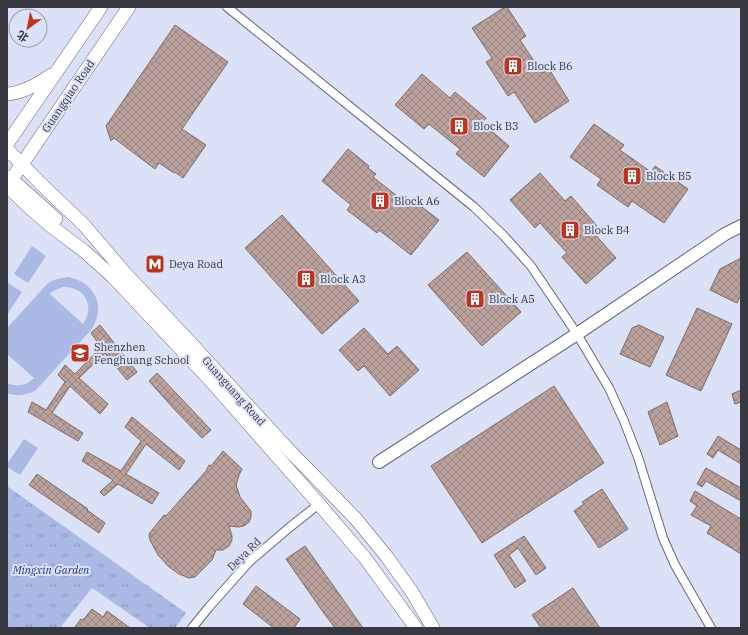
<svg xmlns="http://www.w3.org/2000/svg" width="748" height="635" viewBox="0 0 748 635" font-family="'IBM Plex Serif','Noto Sans SC',serif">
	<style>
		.grass { fill: url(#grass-tufts) }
		.pitch { fill: #abb9e5; fill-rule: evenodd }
		.building { fill: url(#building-cross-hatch); stroke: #806964 }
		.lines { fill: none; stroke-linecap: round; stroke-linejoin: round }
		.street-casing { stroke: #62687b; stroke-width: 10 }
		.secondary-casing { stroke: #62687b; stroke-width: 14 }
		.primary-casing { stroke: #62687b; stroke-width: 14 }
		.street { stroke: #fff; stroke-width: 8 }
		.secondary { stroke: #fff; stroke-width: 12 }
		.primary { stroke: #fff; stroke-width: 13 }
		.labels { text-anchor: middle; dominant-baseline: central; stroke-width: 4; stroke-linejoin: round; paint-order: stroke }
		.poi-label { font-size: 11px; fill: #363941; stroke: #dbe2f8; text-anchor: start }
		.street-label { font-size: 11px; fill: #363941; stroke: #dbe2f8 }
		.park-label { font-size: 11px; font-style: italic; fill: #29377e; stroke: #dbe2f8 }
	</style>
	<defs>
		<pattern id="grass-tufts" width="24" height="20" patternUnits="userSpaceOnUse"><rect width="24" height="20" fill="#abb9e5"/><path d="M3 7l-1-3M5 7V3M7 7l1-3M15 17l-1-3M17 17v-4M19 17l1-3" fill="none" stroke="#8c97bb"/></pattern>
		<pattern id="building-cross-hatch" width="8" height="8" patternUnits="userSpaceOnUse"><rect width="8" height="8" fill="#baa19c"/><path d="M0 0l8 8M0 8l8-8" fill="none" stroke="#988481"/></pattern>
	</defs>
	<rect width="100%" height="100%" fill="#dbe2f8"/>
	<polygon class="grass" points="7,486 186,613 175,628 150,628 92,588 60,628 7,628"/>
	<g class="pitch">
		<polygon points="32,246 46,256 28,283 14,274"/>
		<path d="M68,277C95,282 107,307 91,330L36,390C27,395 18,397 7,393V383C17,387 26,386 34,378L7,354V328L48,283C55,279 60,278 68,277ZM63,287C84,286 96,306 83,324L50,294L53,291Z"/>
		<polygon points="8,283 22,292 7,315 7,284"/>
		<polygon points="24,439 38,448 20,475 7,467 7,464"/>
	</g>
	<g class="building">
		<polygon points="505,7 507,7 526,36 520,40 542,73 549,69 569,101 535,123 514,92 508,96 486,62 492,58 472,28"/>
		<polygon points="175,25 228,62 182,129 206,145 183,178 175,172 174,173 159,163 155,169 114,138 111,141 106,126"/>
		<polygon points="422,74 450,98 455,92 486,118 482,123 509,146 484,177 456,154 460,149 429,124 424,129 395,105"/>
		<polygon points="594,124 624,145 620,150 651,172 655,166 688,189 664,223 632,201 628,207 597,185 601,179 570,157"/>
		<polygon points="348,149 369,166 368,168 376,174 373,177 402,200 405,196 413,202 414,201 439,220 411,255 379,230 377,233 347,210 351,205 322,181"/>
		<polygon points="540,173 565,201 571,196 597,226 592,231 616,258 586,284 562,257 567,253 540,223 535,228 510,200"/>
		<polygon points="282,215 359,301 322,334 245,248"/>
		<polygon points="467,252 521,312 482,346 428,285"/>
		<polygon points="741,258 741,295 737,303 710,290 720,269"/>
		<polygon points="697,308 732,324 701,391 666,375"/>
		<polygon points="100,325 137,372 127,380 105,353 79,378 108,404 100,414 70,386 52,413 83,433 78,441 28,412 32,402 46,410 65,382 58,375 65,365 75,374 101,347 91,333"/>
		<polygon points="639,325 664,337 650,367 620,354 632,328"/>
		<polygon points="364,328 388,354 397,346 419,370 390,396 364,366 358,371 339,350"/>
		<polygon points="157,373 211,430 202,438 175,410 149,381"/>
		<polygon points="554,386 604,463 482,543 431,466"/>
		<polygon points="741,390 741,402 735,404 732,394"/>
		<polygon points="667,402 678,436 660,445 648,412"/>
		<polygon points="132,417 185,461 179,470 146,444 126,474 159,493 152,504 118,484 104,496 100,492 113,480 82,461 87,452 121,471 141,441 125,427"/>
		<polygon points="718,436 741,450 741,464 718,450 713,458 707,454"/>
		<polygon points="223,451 242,469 239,475 236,485 240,497 251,511 251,517 249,522 244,526 239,527 229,526 232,536 232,540 229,546 223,550 216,550 212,560 195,577 189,578 179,574 169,567 158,555 150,540 149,534 164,515 166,516 206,471 209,465 211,466"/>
		<polygon points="706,468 741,488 741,501 706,481 702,487 697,484"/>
		<polygon points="37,474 88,509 87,510 105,523 99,533 29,485"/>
		<polygon points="602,489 628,529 599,548 574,511 584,504 582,502"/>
		<polygon points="695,491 741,519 741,554 707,533 711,526 691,515 697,506 690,501"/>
		<polygon points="524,536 546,568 536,575 518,548 509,555 526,581 515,588 494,555"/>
		<polygon points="305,546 337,591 363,628 335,628 323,612 286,559"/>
		<polygon points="256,586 300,619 294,628 274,628 243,604"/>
		<polygon points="573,588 600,628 541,628 532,615"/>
		<polygon points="92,609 103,617 107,611 130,628 74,628 81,619 83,620"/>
	</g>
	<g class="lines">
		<defs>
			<g id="street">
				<polyline points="227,7 474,207 503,235 531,266 577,334 609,388 624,421 638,457 663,538 675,565 711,628"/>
				<polyline points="192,628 209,607 249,562 290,527 319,504"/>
			</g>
			<polyline id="secondary" points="379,462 577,334 725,234 741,226"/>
			<g id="primary">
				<path d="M7,94C23,93 37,85 51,75"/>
				<polyline points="7,144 101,7"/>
				<polyline points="7,149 39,182 84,225 125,273 187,339 285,446 356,519 387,557 412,592 433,628"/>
				<polyline points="9,177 56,219"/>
				<polyline points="7,186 30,208 52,227 84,251 113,277 210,380 319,504 365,558 416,628"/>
				<polyline points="7,186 129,7"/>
			</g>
		</defs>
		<use href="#street" class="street-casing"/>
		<use href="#secondary" class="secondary-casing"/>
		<use href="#primary" class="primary-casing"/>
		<use href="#street" class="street"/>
		<use href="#secondary" class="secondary"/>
		<use href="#primary" class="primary"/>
	</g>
	<defs>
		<symbol id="building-square" viewBox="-11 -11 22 22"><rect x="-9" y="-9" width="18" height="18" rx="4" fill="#bf331e" stroke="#dbe2f8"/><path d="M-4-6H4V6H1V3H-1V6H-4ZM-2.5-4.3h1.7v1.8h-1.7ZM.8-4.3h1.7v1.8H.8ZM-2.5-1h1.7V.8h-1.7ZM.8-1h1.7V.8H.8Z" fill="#fff"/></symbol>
		<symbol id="metro-square" viewBox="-11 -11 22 22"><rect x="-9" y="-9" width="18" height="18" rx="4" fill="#bf331e" stroke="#dbe2f8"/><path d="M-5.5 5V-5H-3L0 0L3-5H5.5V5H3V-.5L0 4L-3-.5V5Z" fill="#fff"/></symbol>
		<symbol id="school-square" viewBox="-11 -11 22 22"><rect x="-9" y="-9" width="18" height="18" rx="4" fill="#bf331e" stroke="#dbe2f8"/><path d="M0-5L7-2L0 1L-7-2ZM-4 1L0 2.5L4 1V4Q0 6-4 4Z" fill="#fff"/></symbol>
	</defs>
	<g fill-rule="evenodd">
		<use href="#building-square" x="502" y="55" width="22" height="22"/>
		<use href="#building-square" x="448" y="115" width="22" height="22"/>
		<use href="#building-square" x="621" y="165" width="22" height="22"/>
		<use href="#building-square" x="369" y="190" width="22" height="22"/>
		<use href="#building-square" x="559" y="219" width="22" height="22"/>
		<use href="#metro-square" x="144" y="253" width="22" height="22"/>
		<use href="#building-square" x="295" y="268" width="22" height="22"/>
		<use href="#building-square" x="464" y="288" width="22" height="22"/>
		<use href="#school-square" x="69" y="342" width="22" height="22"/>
	</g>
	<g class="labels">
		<g class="poi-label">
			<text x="527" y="66">Block B6</text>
			<text x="473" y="126">Block B3</text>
			<text x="646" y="176">Block B5</text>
			<text x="394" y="201">Block A6</text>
			<text x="584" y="230">Block B4</text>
			<text x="169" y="264">Deya Road</text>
			<text x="320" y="279">Block A3</text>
			<text x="489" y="299">Block A5</text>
			<text x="94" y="347">Shenzhen<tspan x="94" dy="13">Fenghuang School</tspan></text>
		</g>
		<g class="street-label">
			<text transform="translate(68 96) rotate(-56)">Guangqiao Road</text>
			<text transform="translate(234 391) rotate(48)">Guanguang Road</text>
			<text transform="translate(244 554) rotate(-44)">Deya Rd</text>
		</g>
		<g class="park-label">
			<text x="51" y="570">Mingxin Garden</text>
		</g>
	</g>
	<rect width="748" height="635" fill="none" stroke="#363941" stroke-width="16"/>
	<g transform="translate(28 28) rotate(212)"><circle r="19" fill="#dbe2f8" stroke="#999eaf"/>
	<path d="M0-3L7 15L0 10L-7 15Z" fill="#bf331e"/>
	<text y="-6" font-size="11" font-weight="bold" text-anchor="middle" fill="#363941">北</text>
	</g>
</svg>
